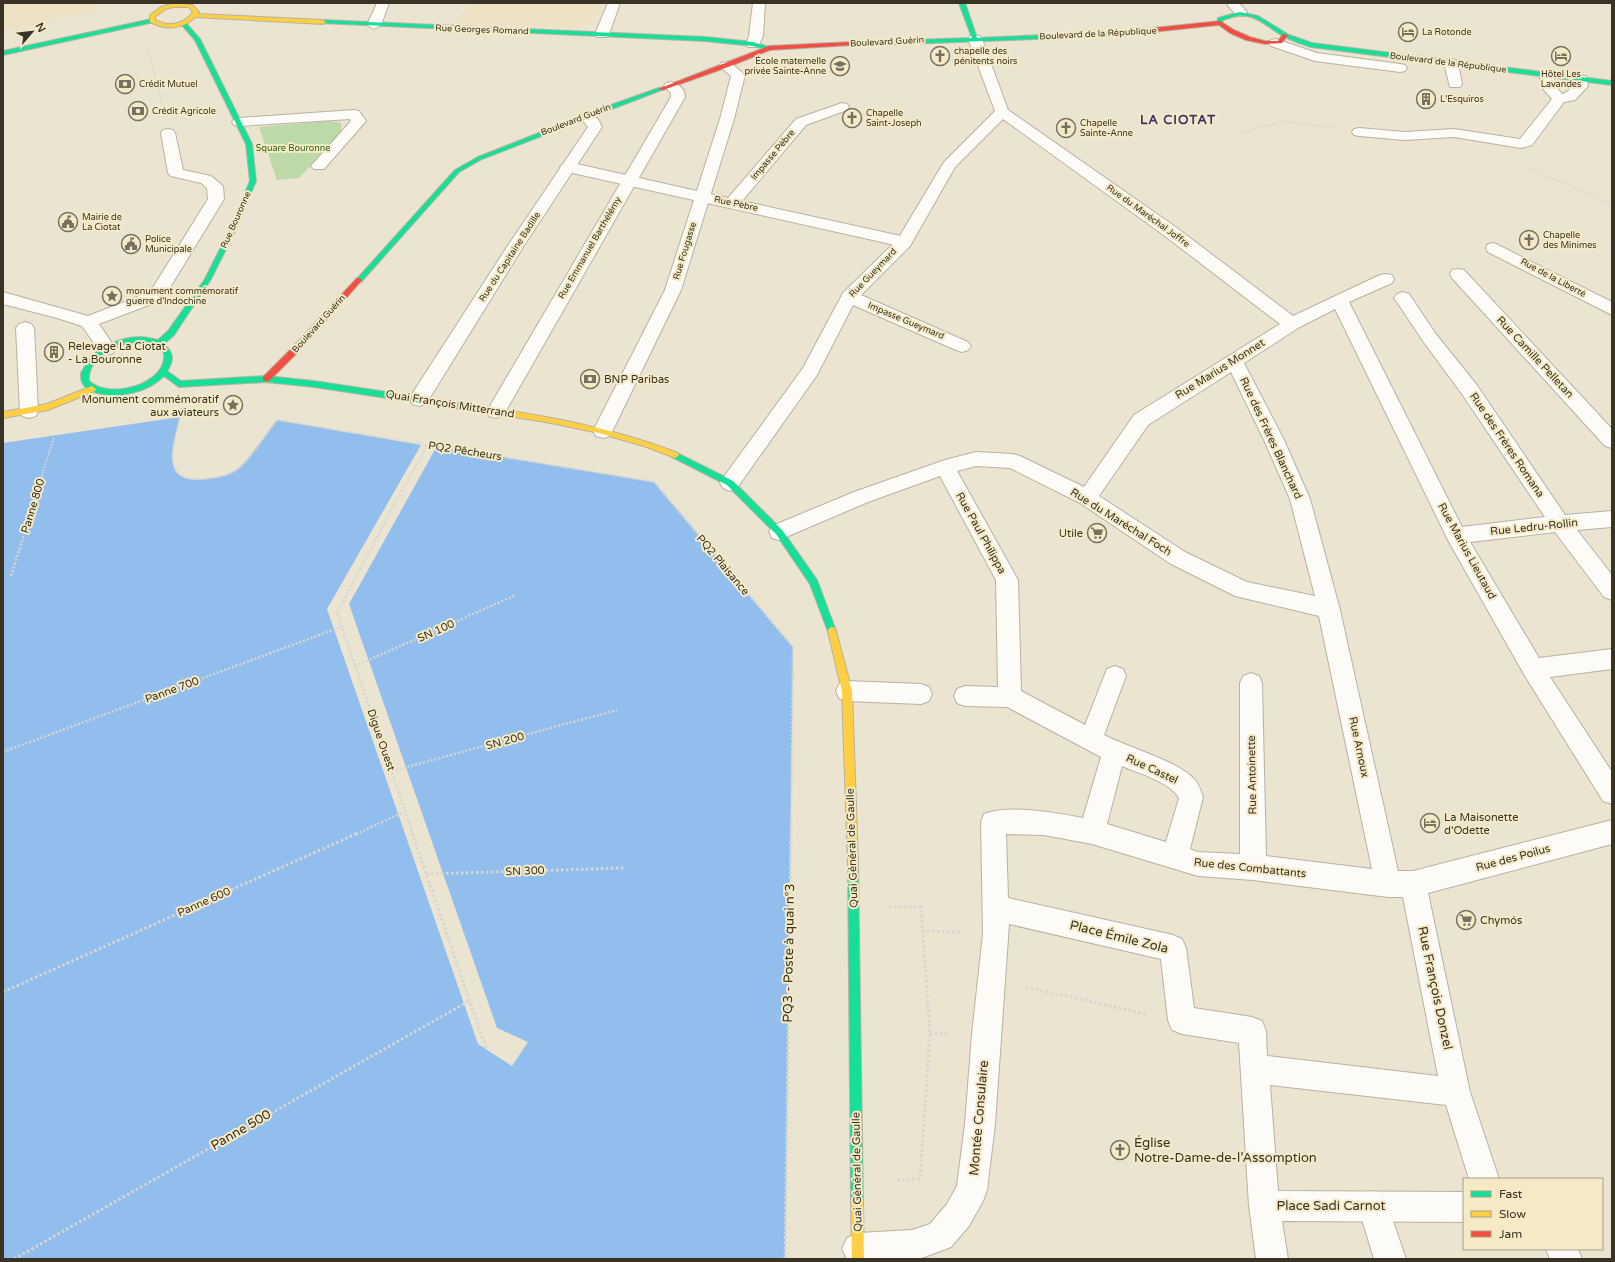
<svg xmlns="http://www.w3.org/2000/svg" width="1615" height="1262" viewBox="0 0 1615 1262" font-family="'Varela Round',sans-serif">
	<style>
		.built { fill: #ede2c2 }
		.green { fill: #bcd9a7 }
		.water { fill: #91beed }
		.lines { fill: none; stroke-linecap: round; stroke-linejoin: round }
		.lane-casing { stroke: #b7b2a3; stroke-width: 2 }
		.street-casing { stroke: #b7b2a3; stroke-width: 2 }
		.fast-casing { stroke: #b7b2a3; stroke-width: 2 }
		.slow-casing { stroke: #b7b2a3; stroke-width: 2 }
		.jam-casing { stroke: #b7b2a3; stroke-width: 2 }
		.path-far3 { stroke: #d7d6d0; stroke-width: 1.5; stroke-dasharray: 1.5 1.5; stroke-linecap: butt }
		.path-far2 { stroke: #d7d6d0; stroke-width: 2; stroke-dasharray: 1.5 1.5; stroke-linecap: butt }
		.path-far1 { stroke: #d7d6d0; stroke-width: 2.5; stroke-dasharray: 2 2; stroke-linecap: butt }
		.path { stroke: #d7d6d0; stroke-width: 3; stroke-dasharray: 2.5 2.5; stroke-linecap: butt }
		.lane { fill: #fcfbf8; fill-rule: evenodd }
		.street { fill: #fcfbf8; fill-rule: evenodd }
		.fast { fill: #16e098; fill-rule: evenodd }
		.slow { fill: #ffcf43; fill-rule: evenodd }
		.jam { fill: #f24e42; fill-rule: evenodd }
		.labels { text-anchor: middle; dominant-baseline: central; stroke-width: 4; stroke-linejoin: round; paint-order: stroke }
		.far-street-label { font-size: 9px; fill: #383325; stroke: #f5e9c6 }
		.far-poi-label { font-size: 9px; fill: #383325; stroke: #f5e9c6; text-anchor: start }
		.far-park-label { font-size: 9px; fill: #2b6616; stroke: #f5e9c6 }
		.poi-label { font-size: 11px; fill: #383325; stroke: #f5e9c6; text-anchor: start }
		.street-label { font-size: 11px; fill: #383325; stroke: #f5e9c6 }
		.far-district-label { font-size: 13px; font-weight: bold; letter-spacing: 1px; fill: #44306b; stroke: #f5e9c6 }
		.near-street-label { font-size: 13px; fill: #383325; stroke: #f5e9c6 }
		.near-poi-label { font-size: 13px; fill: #383325; stroke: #f5e9c6; text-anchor: start }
	</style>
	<rect width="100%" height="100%" fill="#eae4d0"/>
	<g class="built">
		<polygon points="3,3 92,3 96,10 3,30"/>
		<polygon points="472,3 604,3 602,9 591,23 574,28 454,22"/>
	</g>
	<polygon class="green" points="329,121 341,123 341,132 299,178 277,180 259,127"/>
	<path class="water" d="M180,417C174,445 158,485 205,479C215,478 231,475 239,468C253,454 265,435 277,420L421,445L327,609L478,1044L512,1066L528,1042L497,1028L349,604L437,446L654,482L793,647L785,1259H3V443Z"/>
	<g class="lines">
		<defs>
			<g id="lane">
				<polygon points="1276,39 1317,53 1400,64 1405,65 1407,68 1405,71 1400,72 1315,61 1271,46 1269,43 1271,40"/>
				<polygon points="1451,59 1456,60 1458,63 1462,84 1460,87 1450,87 1444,63 1446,60"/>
				<polygon points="842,103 847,104 849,107 847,110 806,125 742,201 910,238 912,242 910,246 904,247 568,172 563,170 560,167 563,164 568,162 728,198 796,119"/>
				<polygon points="354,110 359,111 366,121 324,169 314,169 311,166 351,121 350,119 239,126 234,125 232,122 234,119 239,118"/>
				<polygon points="168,129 173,130 175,133 183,170 211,176 223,186 224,199 166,294 149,305 99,324 116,349 113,353 107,355 101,353 82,326 57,318 3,304 3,292 88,316 137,297 154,286 208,199 207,188 201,183 171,176 168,173 161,133 163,130"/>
				<polygon points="1373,1191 1384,1195 1406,1259 1374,1259 1358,1206 1362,1195"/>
				<polygon points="1546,1249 1578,1249 1582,1259 1550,1259"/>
			</g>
			<g id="street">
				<polygon points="377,3 389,3 381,25 374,29 367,25"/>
				<polygon points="608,3 620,3 609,34 607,37 597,37 595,34"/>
				<polygon points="753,3 765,3 763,36 758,47 748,47 746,44 749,36"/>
				<polygon points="1226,3 1239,3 1247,12 1241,16 1236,15"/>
				<path d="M975,35L980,36L982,39L1008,110L1177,228L1293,316L1380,275L1386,274L1392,275L1394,279L1392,283L1349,302L1462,527L1545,517L1462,394L1423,341L1397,302L1394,298L1397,294L1403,292L1409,294L1435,333L1476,384L1565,515L1612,511V527L1577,530L1612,575V600L1604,597L1555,532L1470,542L1539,658L1612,649V669L1550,677L1612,772V804L1603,801L1525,676L1449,542L1335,309L1298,328L1244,363L1284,440L1310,499L1340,610L1398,871H1413L1612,820V844L1428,893L1470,1092L1499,1179H1469L1446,1105L1270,1085L1278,1191L1464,1192V1222L1282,1221L1288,1259H1256L1249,1206L1239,1043L1182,1034L1172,1030L1168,1020L1161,959L1009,924L995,1124L987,1190L983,1201L969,1226L951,1247L919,1259H847L842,1249L847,1238L858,1233L912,1230L930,1224L947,1204L957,1186L965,1124L972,1034L983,934L981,822L984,814C1009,804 1057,813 1083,818L1101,757L1007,707L965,706L957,703L954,696L957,689L965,686L998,687L996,580L940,476L868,502L779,540L772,538L769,532L772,526L854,492L945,460L976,452L1013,454L1020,456L1084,487L1134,415L1280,324L1165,236L1003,119L955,167L910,246L861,295L968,342L971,346L968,350L962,352L956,350L853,305L817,375L737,488L730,491L723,488L720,483L723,478L803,368L843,293L898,239L944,162L995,111L968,39L970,36ZM1231,372L1264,440L1290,499L1315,596L1247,582L1185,552L1099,496L1148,425ZM976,466L1010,468L1080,503L1171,564L1235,596L1319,616L1372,869L1266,856L1262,683L1259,676L1251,673L1243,676L1240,683V854L1198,852L1190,849L1203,797C1201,791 1198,782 1193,778C1177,761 1127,747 1104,735L1126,676L1123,669L1115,666L1107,669L1085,725L1021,691L1018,580L957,471ZM1122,766C1138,773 1170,782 1179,798L1166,842L1107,824ZM1006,834L1044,835L1092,844L1198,876L1253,880L1388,897H1403L1438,1076L1267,1056L1266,1031L1262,1021L1252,1017L1194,1008L1186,948L1182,939L1173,935L1008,898Z"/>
				<polygon points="726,62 731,63 745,75 734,119 681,290 610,436 603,438 596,436 593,431 665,290 720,119 731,76 719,66 721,63"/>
				<path d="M1546,71L1551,72L1558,89L1562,94C1573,91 1571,83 1576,76H1586L1588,86L1575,100L1564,102L1532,145L1521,148L1454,137L1405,140L1359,136L1354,135L1352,132L1354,129L1359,128L1405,132L1454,129L1520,139L1552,99L1544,90L1539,75L1541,72Z"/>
				<path d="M671,82C679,84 685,89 685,97L503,416L496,418L489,416L487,411L671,97V93L664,86L666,83Z"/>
				<polygon points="587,113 598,119 602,127 523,247 426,404 419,406 412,404 410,399 412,394 507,247 588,127 580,117 582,114"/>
				<polygon points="1494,243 1612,302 1612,315 1488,252 1486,248 1488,244"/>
				<polygon points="1458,269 1464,270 1612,429 1612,448 1605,446 1452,278 1450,274 1452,270"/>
				<polygon points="25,322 31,324 34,328 38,411 36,416 29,418 22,416 20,411 16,328 19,324"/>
				<polygon points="847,681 921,684 929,687 932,694 929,701 921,704 847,701 839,698 836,691 839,684"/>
			</g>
			<g id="fast">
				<polygon points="959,3 965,3 977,38 1114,32 1117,34 1114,36 851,46 848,44 851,42 972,38"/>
				<path d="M1240,12L1258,16L1289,35L1312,43L1612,81V85L1311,47C1302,44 1293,41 1285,37C1260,23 1253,8 1223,20L1222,24L1217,23L1218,18Z"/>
				<polygon points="152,19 154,20 154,22 3,55 3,51"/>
				<polygon points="323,20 705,37 753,42 772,48 769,50 753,46 705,41 321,23 321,21"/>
				<path d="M181,22H185L200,39L252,144L256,181L235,231L211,279L174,335L164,344C173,353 175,359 167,371L181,381L266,376L314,381L466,404L469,405V409L466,410L314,387L266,382L179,387L164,376C148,392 119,399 97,393C91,391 84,388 82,382C81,380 81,376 81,373C84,369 86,364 89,360C100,346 123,337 140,337C146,337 153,339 158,340L168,331L205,279L229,231L250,181L246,144L195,40L181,24ZM141,341L157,345L164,353C168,385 109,400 89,381C87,355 120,344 141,341Z"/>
				<polygon points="659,88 664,89 482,159 459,172 361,282 359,282 356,280 455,170 478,157 605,107"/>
				<polygon points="675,452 733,481 782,530 817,580 836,631 835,634 829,634 810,584 776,534 727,485 672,457 671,455"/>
				<polygon points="853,859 857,860 858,864 863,1202 861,1206 857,1208 853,1206 851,1202 848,864 849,860"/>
			</g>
			<g id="slow">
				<path d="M174,3L192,5L199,12L198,14L323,20L326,22L323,24L195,17C183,30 165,30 150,22V15L161,7ZM174,7H189L193,12C183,25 169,27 155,20V17L165,9Z"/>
				<polygon points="92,386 96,389 95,391 48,410 3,418 3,412 47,404"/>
				<path d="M466,404C538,415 609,426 678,453L679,455L675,458L647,447L599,433L546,422L463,409V405Z"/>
				<polygon points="832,627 835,628 836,631 852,691 858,864 857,868 853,869 849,868 848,864 842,691 828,631 829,628"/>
				<polygon points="857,1196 861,1198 863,1202 864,1259 852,1259 851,1202 853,1198"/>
			</g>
			<g id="jam">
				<polygon points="1220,21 1234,30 1250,37 1265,41 1278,41 1283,34 1288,35 1282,43 1265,44 1246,40 1230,33 1219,25 1114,36 1111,34 1114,32"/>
				<polygon points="851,42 854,44 853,45 770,50 728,67 663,90 658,89 769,46"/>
				<polygon points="357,278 359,278 362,280 298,352 269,381 263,381 263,377 292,348"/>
			</g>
		</defs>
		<use href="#lane" class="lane-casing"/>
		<use href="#street" class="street-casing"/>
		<use href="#fast" class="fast-casing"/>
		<use href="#slow" class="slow-casing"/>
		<use href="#jam" class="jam-casing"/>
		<g class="path-far3">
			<polyline points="148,48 163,107"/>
			<polyline points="1243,133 1282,121 1334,128"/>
			<polyline points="1531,169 1612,204"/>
		</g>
		<g class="path-far2">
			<path d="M180,417C173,446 160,481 204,479C215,478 230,476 239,468C254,455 265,436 277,420L654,482L662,491"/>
			<polyline points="37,491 54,437"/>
			<polyline points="402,491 427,446"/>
		</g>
		<g class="path-far1">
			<polyline points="402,490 337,613 413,834"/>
			<polyline points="661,490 793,647 791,834"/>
			<polyline points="11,576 38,490"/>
			<polyline points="355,666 516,595"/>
			<polyline points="3,752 341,627"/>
			<polyline points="392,771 617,710"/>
			<polyline points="356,834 404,812"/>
		</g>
		<g class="path">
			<polyline points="412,833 486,1048"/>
			<polyline points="426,874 624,868"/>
			<polyline points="889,907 921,907 930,1034 920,1179 895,1180"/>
			<polyline points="922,931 961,932"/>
			<polyline points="1026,987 1146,1014"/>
			<polyline points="3,992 358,833"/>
			<polyline points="930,1034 950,1033"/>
			<polyline points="14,1259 469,1001"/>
			<polyline points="785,1259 791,833"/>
		</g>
		<use href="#lane" class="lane"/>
		<use href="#street" class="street"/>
		<use href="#fast" class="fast"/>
		<use href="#slow" class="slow"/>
		<use href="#jam" class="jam"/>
	</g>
	<defs>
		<symbol id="hotel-ring" viewBox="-11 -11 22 22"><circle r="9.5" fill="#f5e9c6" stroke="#767161" stroke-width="1.5"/><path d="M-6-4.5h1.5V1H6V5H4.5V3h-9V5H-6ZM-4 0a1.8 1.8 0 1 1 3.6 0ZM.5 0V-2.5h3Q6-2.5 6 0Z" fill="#767161"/></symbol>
		<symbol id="church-ring" viewBox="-11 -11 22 22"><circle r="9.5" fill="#f5e9c6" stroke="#767161" stroke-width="1.5"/><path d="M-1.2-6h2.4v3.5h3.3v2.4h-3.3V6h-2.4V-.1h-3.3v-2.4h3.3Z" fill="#767161"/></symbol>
		<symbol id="school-ring" viewBox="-11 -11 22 22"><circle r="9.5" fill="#f5e9c6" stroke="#767161" stroke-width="1.5"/><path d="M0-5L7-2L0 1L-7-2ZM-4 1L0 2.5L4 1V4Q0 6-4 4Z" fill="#767161"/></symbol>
		<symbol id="bank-ring" viewBox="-11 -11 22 22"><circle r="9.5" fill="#f5e9c6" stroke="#767161" stroke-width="1.5"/><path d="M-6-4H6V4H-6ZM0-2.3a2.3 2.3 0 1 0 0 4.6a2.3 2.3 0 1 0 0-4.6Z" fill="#767161"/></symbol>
		<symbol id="building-ring" viewBox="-11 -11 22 22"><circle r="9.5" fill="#f5e9c6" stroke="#767161" stroke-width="1.5"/><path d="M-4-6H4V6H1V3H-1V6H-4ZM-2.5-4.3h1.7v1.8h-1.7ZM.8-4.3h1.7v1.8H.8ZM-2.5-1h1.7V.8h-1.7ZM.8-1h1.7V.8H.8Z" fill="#767161"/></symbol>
		<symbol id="civic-ring" viewBox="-11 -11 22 22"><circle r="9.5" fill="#f5e9c6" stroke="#767161" stroke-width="1.5"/><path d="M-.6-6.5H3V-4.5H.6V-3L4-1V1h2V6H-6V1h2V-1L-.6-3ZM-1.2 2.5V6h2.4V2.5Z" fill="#767161"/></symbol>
		<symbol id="sight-ring" viewBox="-11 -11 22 22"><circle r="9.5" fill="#f5e9c6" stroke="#767161" stroke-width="1.5"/><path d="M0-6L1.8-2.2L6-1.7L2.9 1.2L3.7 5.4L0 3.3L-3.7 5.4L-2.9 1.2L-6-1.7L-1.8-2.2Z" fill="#767161"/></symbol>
		<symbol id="supermarket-ring" viewBox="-11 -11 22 22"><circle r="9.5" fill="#f5e9c6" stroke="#767161" stroke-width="1.5"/><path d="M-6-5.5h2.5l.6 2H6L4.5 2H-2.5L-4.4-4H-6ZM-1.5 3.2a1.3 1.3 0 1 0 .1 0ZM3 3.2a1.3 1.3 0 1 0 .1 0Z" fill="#767161"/></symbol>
	</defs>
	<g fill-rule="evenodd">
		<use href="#hotel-ring" x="1397" y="21" width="22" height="22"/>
		<use href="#church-ring" x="929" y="45" width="22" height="22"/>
		<use href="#hotel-ring" x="1550" y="45" width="22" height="22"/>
		<use href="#school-ring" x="829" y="55" width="22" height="22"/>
		<use href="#bank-ring" x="114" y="73" width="22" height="22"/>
		<use href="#building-ring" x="1415" y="88" width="22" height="22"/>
		<use href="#bank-ring" x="127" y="100" width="22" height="22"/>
		<use href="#church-ring" x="841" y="107" width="22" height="22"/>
		<use href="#church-ring" x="1055" y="117" width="22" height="22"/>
		<use href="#civic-ring" x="57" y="211" width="22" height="22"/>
		<use href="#church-ring" x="1518" y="229" width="22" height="22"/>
		<use href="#civic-ring" x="120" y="233" width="22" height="22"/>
		<use href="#sight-ring" x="101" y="285" width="22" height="22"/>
		<use href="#building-ring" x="43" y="341" width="22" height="22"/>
		<use href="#bank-ring" x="579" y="368" width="22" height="22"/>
		<use href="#sight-ring" x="222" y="394" width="22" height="22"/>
		<use href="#supermarket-ring" x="1086" y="522" width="22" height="22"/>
		<use href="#hotel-ring" x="1419" y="812" width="22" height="22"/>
		<use href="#supermarket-ring" x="1455" y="909" width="22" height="22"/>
		<use href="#church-ring" x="1109" y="1139" width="22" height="22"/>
	</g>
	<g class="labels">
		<g class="far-street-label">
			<text transform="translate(482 30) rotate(2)">Rue Georges Romand</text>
			<text transform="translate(1098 34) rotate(-3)">Boulevard de la République</text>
			<text transform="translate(887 42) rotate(-3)">Boulevard Guérin</text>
			<text transform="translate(1448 63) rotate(7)">Boulevard de la République</text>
			<text transform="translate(576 120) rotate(-21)">Boulevard Guérin</text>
			<text transform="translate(773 155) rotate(-50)">Impasse Pèbre</text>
			<text transform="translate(736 204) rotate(12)">Rue Pèbre</text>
			<text transform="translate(1148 216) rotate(36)">Rue du Maréchal Joffre</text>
			<text transform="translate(236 220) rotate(-66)">Rue Bouronne</text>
			<text transform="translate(590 248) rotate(-60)">Rue Emmanuel Barthélémy</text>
			<text transform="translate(685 251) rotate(-73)">Rue Fougasse</text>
			<text transform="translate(510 257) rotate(-57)">Rue du Capitaine Badille</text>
			<text transform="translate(873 273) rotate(-46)">Rue Gueymard</text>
			<text transform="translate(1553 278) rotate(28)">Rue de la Liberté</text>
			<text transform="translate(906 321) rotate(23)">Impasse Gueymard</text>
			<text transform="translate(319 324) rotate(-48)">Boulevard Guérin</text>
		</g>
		<g class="far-poi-label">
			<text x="1422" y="32">La Rotonde</text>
			<text x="954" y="51">chapelle des<tspan x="954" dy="10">pénitents noirs</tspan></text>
			<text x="826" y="61" text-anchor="end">École maternelle<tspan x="826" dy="10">privée Sainte-Anne</tspan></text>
			<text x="1561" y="74" text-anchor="middle">Hôtel Les<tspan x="1561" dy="10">Lavandes</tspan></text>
			<text x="139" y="84">Crédit Mutuel</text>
			<text x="1440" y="99">L'Esquiros</text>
			<text x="152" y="111">Crédit Agricole</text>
			<text x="866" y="113">Chapelle<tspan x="866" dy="10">Saint-Joseph</tspan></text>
			<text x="1080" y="123">Chapelle<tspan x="1080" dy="10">Sainte-Anne</tspan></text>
			<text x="82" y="217">Mairie de<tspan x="82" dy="10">La Ciotat</tspan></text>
			<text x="1543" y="235">Chapelle<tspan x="1543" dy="10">des Minimes</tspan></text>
			<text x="145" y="239">Police<tspan x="145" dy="10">Municipale</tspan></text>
			<text x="126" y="291">monument commémoratif<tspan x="126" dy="10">guerre d'Indochine</tspan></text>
		</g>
		<g class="far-park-label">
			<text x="293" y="148">Square Bouronne</text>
		</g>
		<g class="poi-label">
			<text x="68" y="346">Relevage La Ciotat<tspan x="68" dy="13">- La Bouronne</tspan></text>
			<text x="604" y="379">BNP Paribas</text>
			<text x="219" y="399" text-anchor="end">Monument commémoratif<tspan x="219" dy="13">aux aviateurs</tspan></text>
			<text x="1083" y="533" text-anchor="end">Utile</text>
			<text x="1444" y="817">La Maisonette<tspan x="1444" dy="13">d'Odette</tspan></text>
			<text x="1480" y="920">Chymós</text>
		</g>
		<g class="street-label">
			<text transform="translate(1535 357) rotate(47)">Rue Camille Pelletan</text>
			<text transform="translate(1220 369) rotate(-32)">Rue Marius Monnet</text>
			<text transform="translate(450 404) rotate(9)">Quai François Mitterrand</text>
			<text transform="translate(1271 438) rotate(65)">Rue des Frères Blanchard</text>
			<text transform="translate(1507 445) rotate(56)">Rue des Frères Romana</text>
			<text transform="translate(465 451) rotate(9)">PQ2 Pêcheurs</text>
			<text transform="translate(33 506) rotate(-73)">Panne 800</text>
			<text transform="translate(1121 522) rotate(32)">Rue du Maréchal Foch</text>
			<text transform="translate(1534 527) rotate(-6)">Rue Ledru-Rollin</text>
			<text transform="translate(981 533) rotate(61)">Rue Paul Philippa</text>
			<text transform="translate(1467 551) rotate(61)">Rue Marius Lieutaud</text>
			<text transform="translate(723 565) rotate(50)">PQ2 Plaisance</text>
			<text transform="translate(436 631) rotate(-24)">SN 100</text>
			<text transform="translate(172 690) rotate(-20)">Panne 700</text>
			<text transform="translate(381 740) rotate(71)">Digue Ouest</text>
			<text transform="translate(505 741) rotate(-15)">SN 200</text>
			<text transform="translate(1359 747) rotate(78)">Rue Arnoux</text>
			<text transform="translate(1152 769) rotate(25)">Rue Castel</text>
			<text transform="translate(1252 775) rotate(-91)">Rue Antoinette</text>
			<text transform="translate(852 848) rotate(-92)">Quai Général de Gaulle</text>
			<text transform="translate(1513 858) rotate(-15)">Rue des Poilus</text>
			<text transform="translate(1250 868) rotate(6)">Rue des Combattants</text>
			<text transform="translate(525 871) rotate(-2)">SN 300</text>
			<text transform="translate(204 902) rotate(-24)">Panne 600</text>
			<text transform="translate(857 1172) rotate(-91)">Quai Général de Gaulle</text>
		</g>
		<g class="far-district-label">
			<text x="1178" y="120">LA CIOTAT</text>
		</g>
		<g class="near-street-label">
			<text transform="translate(1119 937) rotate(14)">Place Émile Zola</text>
			<text transform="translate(789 953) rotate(-89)">PQ3 - Poste à quai n°3</text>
			<text transform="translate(1435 988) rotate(78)">Rue François Donzel</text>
			<text transform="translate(979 1118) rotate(-85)">Montée Consulaire</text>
			<text transform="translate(241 1130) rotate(-30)">Panne 500</text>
			<text x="1331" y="1206">Place Sadi Carnot</text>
		</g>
		<g class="near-poi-label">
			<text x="1134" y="1143">Église<tspan x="1134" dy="15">Notre-Dame-de-l’Assomption</tspan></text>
		</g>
	</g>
	<rect width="1615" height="1262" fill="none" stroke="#383325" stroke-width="8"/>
	<rect x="1463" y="1178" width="140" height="72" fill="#f5e9c6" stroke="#a9a086"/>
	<rect x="1471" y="1191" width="20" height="6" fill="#16e098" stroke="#a9a086"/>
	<text x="1499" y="1198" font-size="12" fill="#383325">Fast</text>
	<rect x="1471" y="1211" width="20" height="6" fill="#ffcf43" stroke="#a9a086"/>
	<text x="1499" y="1218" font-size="12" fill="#383325">Slow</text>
	<rect x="1471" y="1231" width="20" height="6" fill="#f24e42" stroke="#a9a086"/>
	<text x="1499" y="1238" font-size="12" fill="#383325">Jam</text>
	<g transform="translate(32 32) rotate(62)" stroke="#f5e9c6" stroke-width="3" paint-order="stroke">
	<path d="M0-3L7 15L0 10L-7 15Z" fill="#383325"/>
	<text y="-6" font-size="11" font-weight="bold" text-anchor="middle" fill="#383325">N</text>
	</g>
</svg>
